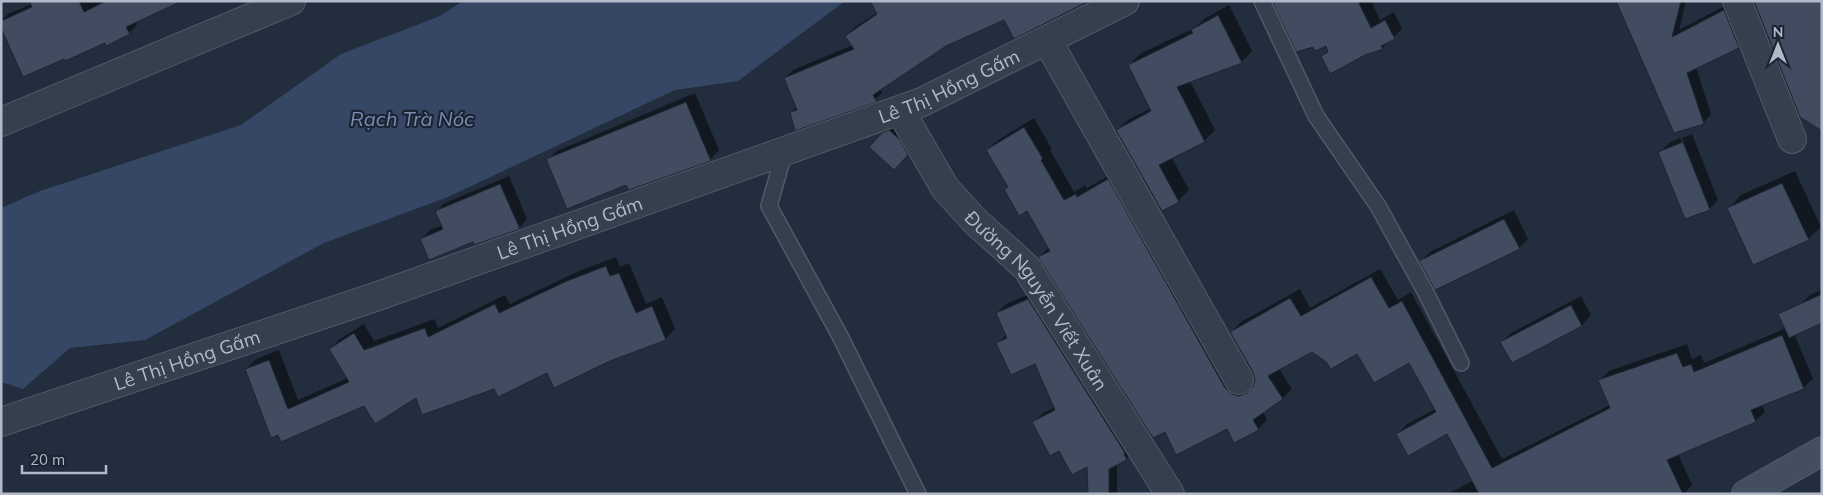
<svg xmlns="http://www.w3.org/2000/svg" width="1823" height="495" viewBox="0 0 1823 495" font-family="Mulish,sans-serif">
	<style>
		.water { fill: #354765 }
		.shadow { fill: #0007 }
		.building { fill: #414c60; stroke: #1d2634 }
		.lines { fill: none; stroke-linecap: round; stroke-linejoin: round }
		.lane-casing { stroke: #515a68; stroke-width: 18 }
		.street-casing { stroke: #515a68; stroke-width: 30 }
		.secondary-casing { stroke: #515a68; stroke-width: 30 }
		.lane { stroke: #363f4d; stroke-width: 15 }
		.street { stroke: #363f4d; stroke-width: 28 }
		.secondary { stroke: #444e61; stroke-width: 28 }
		.labels { text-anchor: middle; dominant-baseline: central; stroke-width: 4.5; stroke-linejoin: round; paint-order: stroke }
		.street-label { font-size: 19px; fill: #b2bac9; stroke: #1b2432 }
		.water-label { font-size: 20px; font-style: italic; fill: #788eb2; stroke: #1b2432 }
	</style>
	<rect width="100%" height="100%" fill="#222d3d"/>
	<polygon class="water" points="463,1 845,1 738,81 675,90 448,197 324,243 145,340 70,348 23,389 1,382 1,208 40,191 241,125 341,54 440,16"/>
	<g class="shadow">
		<polygon points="32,1 179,1 136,21 137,25 129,33 106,42 1,25 1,21 8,14 32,4"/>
		<polygon points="1274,1 1371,1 1380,20 1394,12 1402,29 1382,48 1322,56 1329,50 1326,44"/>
		<polygon points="1626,1 1686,1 1679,30 1728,4 1746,38 1738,46 1696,67 1711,114 1703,123"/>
		<polygon points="1229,5 1252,51 1241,62 1190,81 1215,130 1204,141 1172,158 1189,190 1178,201 1117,130 1128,120 1151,108 1129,65 1140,54 1196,27 1204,19"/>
		<polygon points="878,12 1005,18 946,45 881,88 882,93 874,101 791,112 797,107 785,78 793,70 853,45 847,36 854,28"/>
		<polygon points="695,93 719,150 710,160 627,183 548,160 557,151"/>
		<polygon points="1034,118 1052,149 1050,150 1074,192 1085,185 1087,188 1117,171 1250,387 1254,385 1256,380 1254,372 1231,332 1241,322 1300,289 1310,308 1380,269 1398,300 1411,292 1502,459 1610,405 1600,380 1609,371 1687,344 1692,359 1701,355 1704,363 1791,326 1813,379 1803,388 1762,405 1765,412 1755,421 1678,454 1692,485 1684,494 1447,494 1473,481 1448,433 1398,434 1407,424 1435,409 1410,361 1357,352 1327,361 1312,350 1279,369 1292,389 1283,398 1263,411 1267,420 1258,429 1227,427 1165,430 1040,257 1049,247 1027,210 1006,189 1009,186 987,150 997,141"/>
		<polygon points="893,124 916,145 894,168 871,147"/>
		<polygon points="1692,134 1718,200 1709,209 1660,152 1669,143 1680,138 1707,206 1709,206 1682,138"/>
		<polygon points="1795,171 1821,227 1808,239 1729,208 1741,195"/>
		<polygon points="509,176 527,219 519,228 474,240 421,239 430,230 443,225 437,211 445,203"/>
		<polygon points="1514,210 1528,239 1519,248 1421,261 1430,252"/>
		<polygon points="616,257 620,267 629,263 646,304 662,297 675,329 665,339 495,387 364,404 282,440 246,369 256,359 279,350 298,400 348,378 330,349 340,339 364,324 374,341 435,319 438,328 505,295 510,304 579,271"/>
		<polygon points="1822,290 1822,322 1801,304 1810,295"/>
		<polygon points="1037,291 1135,450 1126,459 1117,463 1117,494 1089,494 1089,465 1060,450 1034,422 1043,413 1055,407 1035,363 998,343 1007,334 997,313 1006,304"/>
		<polygon points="1581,296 1591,315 1582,325 1512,361 1502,342 1511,333"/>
	</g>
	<g class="building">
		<polygon points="29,1 79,1 84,12 106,1 182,1 126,27 130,34 106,46 105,43 65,61 64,59 23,77 1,28 1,21 32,7"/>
		<polygon points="870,1 1089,1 1014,39 1004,20 946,46 873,95 877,102 795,131 790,112 797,110 784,78 854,49 845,36 877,14"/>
		<polygon points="1272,1 1358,1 1371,28 1385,20 1395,39 1381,46 1383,49 1365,55 1330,74 1321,56 1328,52 1326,46 1315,51 1313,47 1296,52"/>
		<polygon points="1616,1 1681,1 1672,37 1724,10 1739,48 1687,73 1704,124 1674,133"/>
		<polygon points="1754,1 1822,1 1822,131 1800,117"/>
		<polygon points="1218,15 1242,63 1177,87 1205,142 1159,165 1179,202 1162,211 1116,130 1151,111 1128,65 1193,33 1191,30"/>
		<polygon points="686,102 711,161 629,190 626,185 567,209 546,159"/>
		<polygon points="1024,127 1043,159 1041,160 1064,200 1076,194 1077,197 1108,179 1225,388 1232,394 1239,396 1247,393 1253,387 1255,380 1253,372 1230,332 1290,298 1301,316 1371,277 1389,308 1402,301 1492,468 1610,408 1598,380 1677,353 1683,367 1691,364 1694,372 1782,335 1804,389 1751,410 1756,422 1667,460 1683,494 1479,494 1447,434 1408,456 1396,434 1436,412 1409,363 1374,383 1357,354 1331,369 1326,362 1312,352 1268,376 1283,399 1253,420 1259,430 1234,443 1227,429 1176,455 1165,432 1153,438 1038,257 1050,251 1027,211 1019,216 1004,189 1008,187 986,150"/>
		<polygon points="889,130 900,140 908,155 894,170 869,147 882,133"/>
		<polygon points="1683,142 1710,210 1685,219 1658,152"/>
		<polygon points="1782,183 1809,240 1753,265 1727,208"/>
		<polygon points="500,184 520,229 474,245 473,242 429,260 420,239 443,229 435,211"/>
		<polygon points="1504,219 1520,249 1435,290 1419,261"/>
		<polygon points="606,266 610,276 619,273 636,313 652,306 666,340 610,361 554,388 547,373 498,397 494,389 422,415 416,398 375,424 364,406 281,442 278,435 271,438 245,369 269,360 288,409 349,382 329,349 354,333 364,350 425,328 428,337 495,304 499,313 567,281"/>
		<polygon points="1822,294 1822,323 1789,338 1778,314"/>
		<polygon points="1028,299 1125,453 1124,454 1127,460 1109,469 1109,494 1088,494 1087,467 1072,475 1059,451 1050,456 1032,422 1055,410 1035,364 1011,375 996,343 1007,338 996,313"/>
		<polygon points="1571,305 1582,326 1512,363 1500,342"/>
	</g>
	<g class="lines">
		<defs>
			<g id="lane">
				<polyline points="1262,1 1316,116 1378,206 1425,291 1461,363"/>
				<polyline points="785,150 769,206 840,336 918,494"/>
			</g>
			<g id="street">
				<polyline points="1737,1 1792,139"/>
				<polyline points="1047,40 1239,380"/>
				<path id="s1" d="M900,110L945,188L975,221L1027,268L1170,494"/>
				<polyline points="1,122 291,1"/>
				<path id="s2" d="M1,422L378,296L922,102L1125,1"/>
			</g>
			<polyline id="secondary" points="1746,494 1822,451"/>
		</defs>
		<use href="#lane" class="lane-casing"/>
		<use href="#street" class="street-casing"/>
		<use href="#secondary" class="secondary-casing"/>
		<use href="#lane" class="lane"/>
		<use href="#street" class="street"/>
		<use href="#secondary" class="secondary"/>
	</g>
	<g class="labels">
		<g class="street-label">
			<text stroke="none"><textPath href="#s2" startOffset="1006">Lê Thị Hồng Gấm</textPath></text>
			<text stroke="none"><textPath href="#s2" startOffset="601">Lê Thị Hồng Gấm</textPath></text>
			<text stroke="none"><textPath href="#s1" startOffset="236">Đường Nguyễn Viết Xuân</textPath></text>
			<text stroke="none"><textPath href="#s2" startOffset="196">Lê Thị Hồng Gấm</textPath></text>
		</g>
		<g class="water-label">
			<text x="412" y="118">Rạch Trà Nóc</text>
		</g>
	</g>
	<rect width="1823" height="495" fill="none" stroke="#b2bac9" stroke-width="5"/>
	<g transform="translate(1778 45)" stroke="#1b2432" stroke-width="4" paint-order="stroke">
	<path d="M0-4L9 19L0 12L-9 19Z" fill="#b2bac9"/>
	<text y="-8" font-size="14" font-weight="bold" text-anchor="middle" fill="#b2bac9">N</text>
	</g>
	<path d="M22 465v8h84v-8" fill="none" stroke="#b2bac9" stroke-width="2.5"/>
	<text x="30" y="465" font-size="15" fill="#b2bac9" stroke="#1b2432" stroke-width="4" paint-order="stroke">20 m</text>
</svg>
